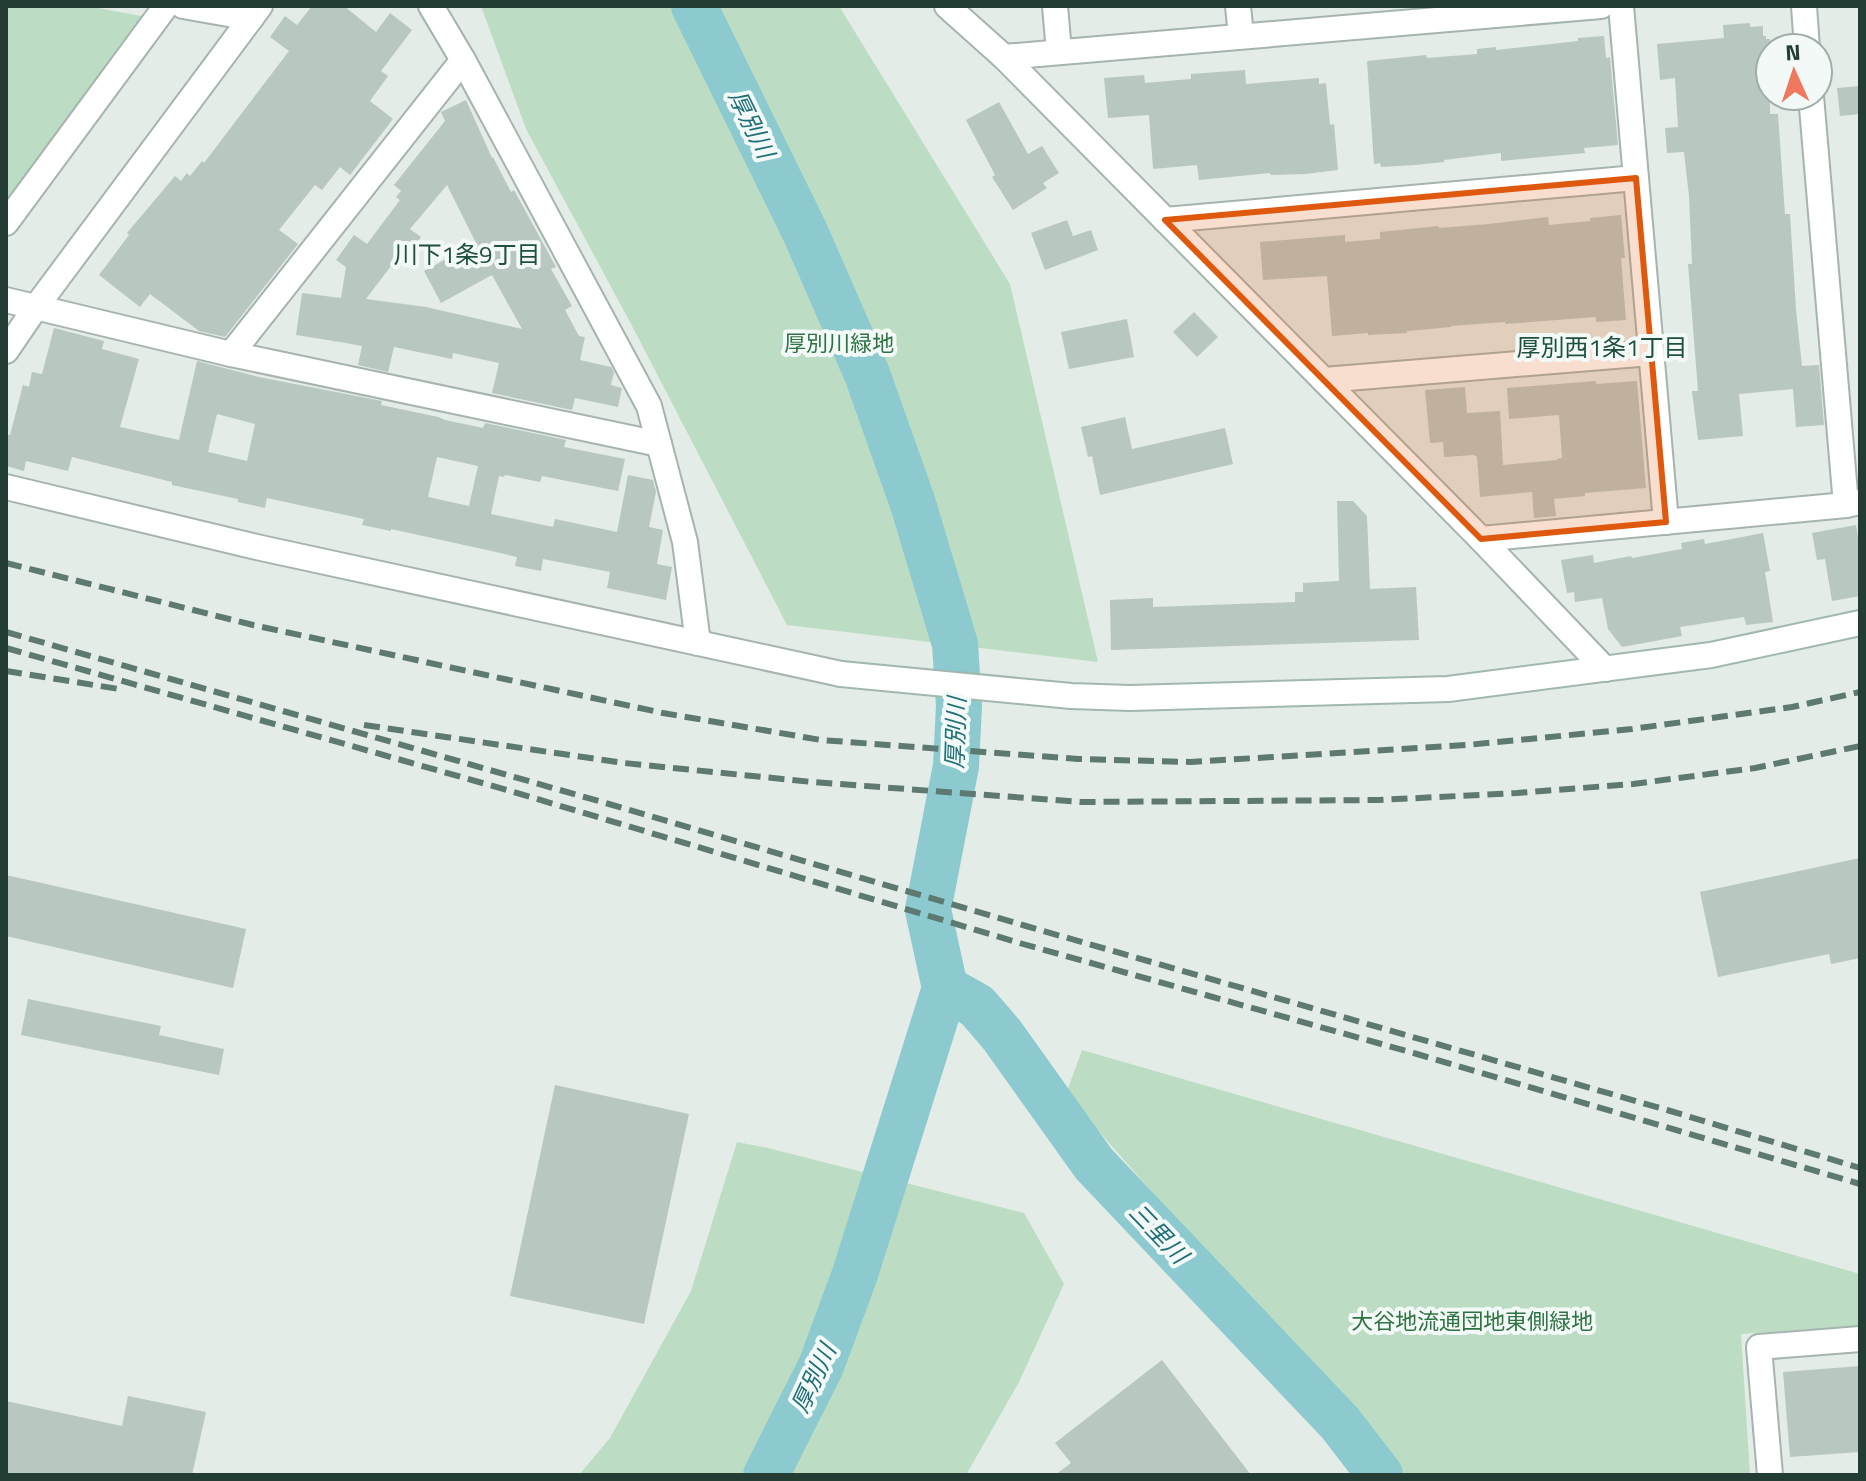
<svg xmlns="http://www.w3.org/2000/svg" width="1866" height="1481" viewBox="0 0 1866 1481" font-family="'Titillium Web','Noto Sans JP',sans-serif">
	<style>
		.green { fill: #bcddc3 }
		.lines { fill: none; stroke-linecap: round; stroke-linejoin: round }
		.river { stroke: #8ccad0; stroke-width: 46 }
		.building { fill: #b8c7c0; fill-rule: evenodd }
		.street-casing { stroke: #a6b4ae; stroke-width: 28 }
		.secondary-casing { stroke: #a1b8ae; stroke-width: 28 }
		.street { stroke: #fff; stroke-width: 24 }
		.secondary { stroke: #fff; stroke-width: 24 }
		.rail { stroke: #5d7970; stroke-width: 6; stroke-dasharray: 16 8; stroke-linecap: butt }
		.marked { fill: #de580e; fill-opacity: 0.2; stroke: #de580e; stroke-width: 6; stroke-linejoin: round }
		.labels { text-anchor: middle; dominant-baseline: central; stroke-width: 8; stroke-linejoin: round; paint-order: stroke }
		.park-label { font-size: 22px; fill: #2e7344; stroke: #f3f9f6 }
		.water-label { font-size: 24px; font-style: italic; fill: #1e6f78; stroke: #f3f9f6 }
		.neighbourhood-label { font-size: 24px; fill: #1f4f40; stroke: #f3f9f6 }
	</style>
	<rect width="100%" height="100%" fill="#e3ece7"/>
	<g class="green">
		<polygon points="6,6 88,6 141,16 146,27 6,214"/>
		<polygon points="481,6 839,6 1010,284 1098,662 787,625 630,322 526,129"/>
		<polygon points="1082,1050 1860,1274 1860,1326 1741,1334 1750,1475 1401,1475 1066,1094"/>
		<polygon points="737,1142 768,1148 1024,1213 1064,1284 1019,1382 966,1475 579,1475 610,1438 691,1291"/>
	</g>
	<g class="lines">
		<g class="river">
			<polyline points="694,6 805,232 867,374 913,504 955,644 959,706 956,766 928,910 945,988 855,1274 821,1366 766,1475"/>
			<polyline points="945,988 977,1006 1002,1035 1094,1164 1340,1423 1380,1475"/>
		</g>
	</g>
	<g class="building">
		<polygon points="312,6 344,6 376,32 390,13 412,30 381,71 388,76 370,101 393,119 350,175 340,167 322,190 315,185 279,230 298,244 225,337 199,331 150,294 140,307 99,275 129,235 127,233 175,176 181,181 187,173 190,176 202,161 204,163 289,51 270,37 285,16 297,25"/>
		<polygon points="1750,23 1750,27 1763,26 1763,36 1766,36 1766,39 1770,39 1770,114 1778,114 1785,214 1790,214 1796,310 1802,366 1819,365 1824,425 1796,427 1793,389 1739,394 1743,436 1698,440 1692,391 1698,391 1688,264 1692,264 1689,196 1684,152 1667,153 1665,128 1678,127 1675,78 1660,80 1657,44 1724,38 1723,25"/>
		<polygon points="1604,36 1606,58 1610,57 1618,145 1584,148 1585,153 1501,161 1501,153 1444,160 1444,162 1416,165 1381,167 1380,163 1374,164 1367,61 1426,55 1427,58 1477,54 1477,49 1496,47 1496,50 1578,41 1578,38"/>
		<polygon points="1245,70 1246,84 1319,78 1319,84 1326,83 1330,125 1334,124 1338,170 1306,174 1271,175 1270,173 1199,180 1197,165 1153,169 1149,115 1108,118 1104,78 1144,75 1145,83 1191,79 1191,74"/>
		<polygon points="1860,86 1860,114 1840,116 1837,88"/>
		<path d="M466,100L492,158L493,157L511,192L514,190L556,267L551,269L572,306L565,310L579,336L585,337L580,360L611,367L614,372L611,385L622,388L618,407L575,398L572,410L492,393L499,363L453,353L452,359L394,347L388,372L358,365L362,346L335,341L334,343V341L296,335L302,293L341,298L346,267L336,260L354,235L367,244L400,200L396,197L401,191L394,185L445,121L441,112ZM447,185L476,243L424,271L441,303L492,275L522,329L426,307L366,299L400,254L405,258L421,237L410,229Z"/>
		<polygon points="999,102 1028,154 1042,146 1059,173 1043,183 1047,188 1013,210 992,177 995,175 966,120"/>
		<polygon points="1621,215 1625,258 1621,258 1626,320 1596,322 1596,317 1505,324 1505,322 1451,326 1451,327 1407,331 1407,333 1368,335 1368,333 1332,336 1327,276 1263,280 1260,242 1345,235 1345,242 1380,239 1380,232 1438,226 1439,228 1489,224 1548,217 1549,225 1590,221 1590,218"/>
		<polygon points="1067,220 1073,236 1091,230 1098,250 1045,270 1031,233"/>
		<polygon points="1194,312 1218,337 1197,357 1173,332"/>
		<polygon points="1127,319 1134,357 1069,369 1061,332"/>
		<path d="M54,328L104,341L102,349L139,359L120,427L179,440L197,361L259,377L382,401L381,405L438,417L445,420L483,428L485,423L566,440L564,447L625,459L618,491L542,476L540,482L505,475L504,477L499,476L491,514L553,527L555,519L617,532L628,475L653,480L656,492L649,527L663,530L657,564L672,567L666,600L607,588L610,572L543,559L541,571L515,566L517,557L487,550L391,529V531L362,525L364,519L267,498L265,508L238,502V499L172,485V482L72,457L68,471L26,461L24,471L6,466V435H10L23,385L29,387L32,372L42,374ZM217,414L255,424L247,461L208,452ZM437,457L478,466L469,506L428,497Z"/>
		<polygon points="1596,381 1596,384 1637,381 1646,488 1585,493 1585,496 1554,499 1556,516 1534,518 1532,492 1480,497 1477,457 1474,455 1444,457 1443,442 1430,443 1425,390 1465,387 1467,413 1500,411 1503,465 1557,460 1557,459 1562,458 1559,415 1509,419 1507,388"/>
		<polygon points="1125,417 1132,449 1225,428 1233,464 1100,495 1092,456 1088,457 1081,427"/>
		<polygon points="1337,501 1353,501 1367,516 1370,589 1416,587 1419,640 1111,650 1110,600 1153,598 1153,607 1295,602 1295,592 1303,592 1303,583 1339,581"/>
		<polygon points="1856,525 1860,549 1860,596 1832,601 1825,559 1817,560 1812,533"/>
		<polygon points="1763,533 1770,571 1765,572 1773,622 1746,625 1744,617 1680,627 1682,636 1622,647 1608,629 1602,598 1575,602 1574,592 1567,593 1561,560 1593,555 1594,563 1631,556 1632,558 1682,549 1681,543 1704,539 1705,544"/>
		<polygon points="1860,858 1860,958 1831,964 1829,954 1718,977 1700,892"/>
		<polygon points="6,875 246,929 233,988 6,936"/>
		<polygon points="28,999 161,1026 159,1035 224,1049 219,1075 21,1035"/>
		<polygon points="555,1085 689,1114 644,1324 510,1296"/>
		<polygon points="1162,1360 1251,1475 1055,1475 1071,1463 1055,1443"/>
		<polygon points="1860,1366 1860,1452 1790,1457 1783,1372"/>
		<polygon points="128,1396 206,1412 192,1475 6,1475 6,1401 122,1426"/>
	</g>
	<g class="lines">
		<defs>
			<g id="street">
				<polyline points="183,6 251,18"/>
				<polyline points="431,6 463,60 649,406 685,542 698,643"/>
				<polyline points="947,6 1004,57 1481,539 1605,669"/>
				<polyline points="1055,6 1059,52"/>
				<polyline points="1238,6 1241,36"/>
				<polyline points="1621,6 1666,522"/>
				<polyline points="1804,6 1807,48"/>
				<polyline points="1004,57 1601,6"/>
				<polyline points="1811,96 1846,505"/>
				<polyline points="1165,220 1636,178"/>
				<polyline points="6,223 166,6"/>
				<polyline points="6,300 231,354 659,444"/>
				<polyline points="6,351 36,307 260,6"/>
				<polyline points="231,354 463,60"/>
				<polyline points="1324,380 1651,353"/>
				<polyline points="6,487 261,548 841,674"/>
				<polyline points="1481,539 1846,505 1860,502"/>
				<polyline points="1770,1475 1759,1347 1860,1339"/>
			</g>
			<polyline id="secondary" points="841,674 1071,696 1130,698 1448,689 1711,655 1860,623"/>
		</defs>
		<use href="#street" class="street-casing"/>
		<use href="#secondary" class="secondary-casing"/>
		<use href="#street" class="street"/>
		<use href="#secondary" class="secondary"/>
		<g class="rail">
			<polyline points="6,563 253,625 663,713 821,740 1078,759 1191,762 1467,745 1632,729 1792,707 1860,692"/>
			<polyline points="6,632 609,804 1026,926 1667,1110 1860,1168"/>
			<polyline points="6,648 507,790 1023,944 1417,1054 1860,1184"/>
			<polyline points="6,671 119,689"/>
			<polyline points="364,725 624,763 812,782 1081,802 1379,800 1517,793 1633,784 1755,768 1860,746"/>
		</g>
	</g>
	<path class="marked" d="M1636,178L1666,522L1481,539L1165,220Z"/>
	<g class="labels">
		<g class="park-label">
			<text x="839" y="343">厚別川緑地</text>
			<text x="1472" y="1321">大谷地流通団地東側緑地</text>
		</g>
		<g class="water-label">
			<text transform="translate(752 124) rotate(64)">厚別川</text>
			<text transform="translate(955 733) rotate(-88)">厚別川</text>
			<text transform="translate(1159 1233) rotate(46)">三里川</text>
			<text transform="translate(813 1378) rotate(-65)">厚別川</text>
		</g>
		<g class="neighbourhood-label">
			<text x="467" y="254">川下1条9丁目</text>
			<text x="1602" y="347">厚別西1条1丁目</text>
		</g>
	</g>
	<rect width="1866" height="1481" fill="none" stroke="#233d34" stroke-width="16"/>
	<g transform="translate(1794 72) rotate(357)"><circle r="38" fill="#f3f9f6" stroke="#a0aea8" stroke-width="2"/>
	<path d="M0-6L14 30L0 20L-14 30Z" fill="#ef785e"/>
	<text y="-12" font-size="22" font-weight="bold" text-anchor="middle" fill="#233d34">N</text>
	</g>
</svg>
